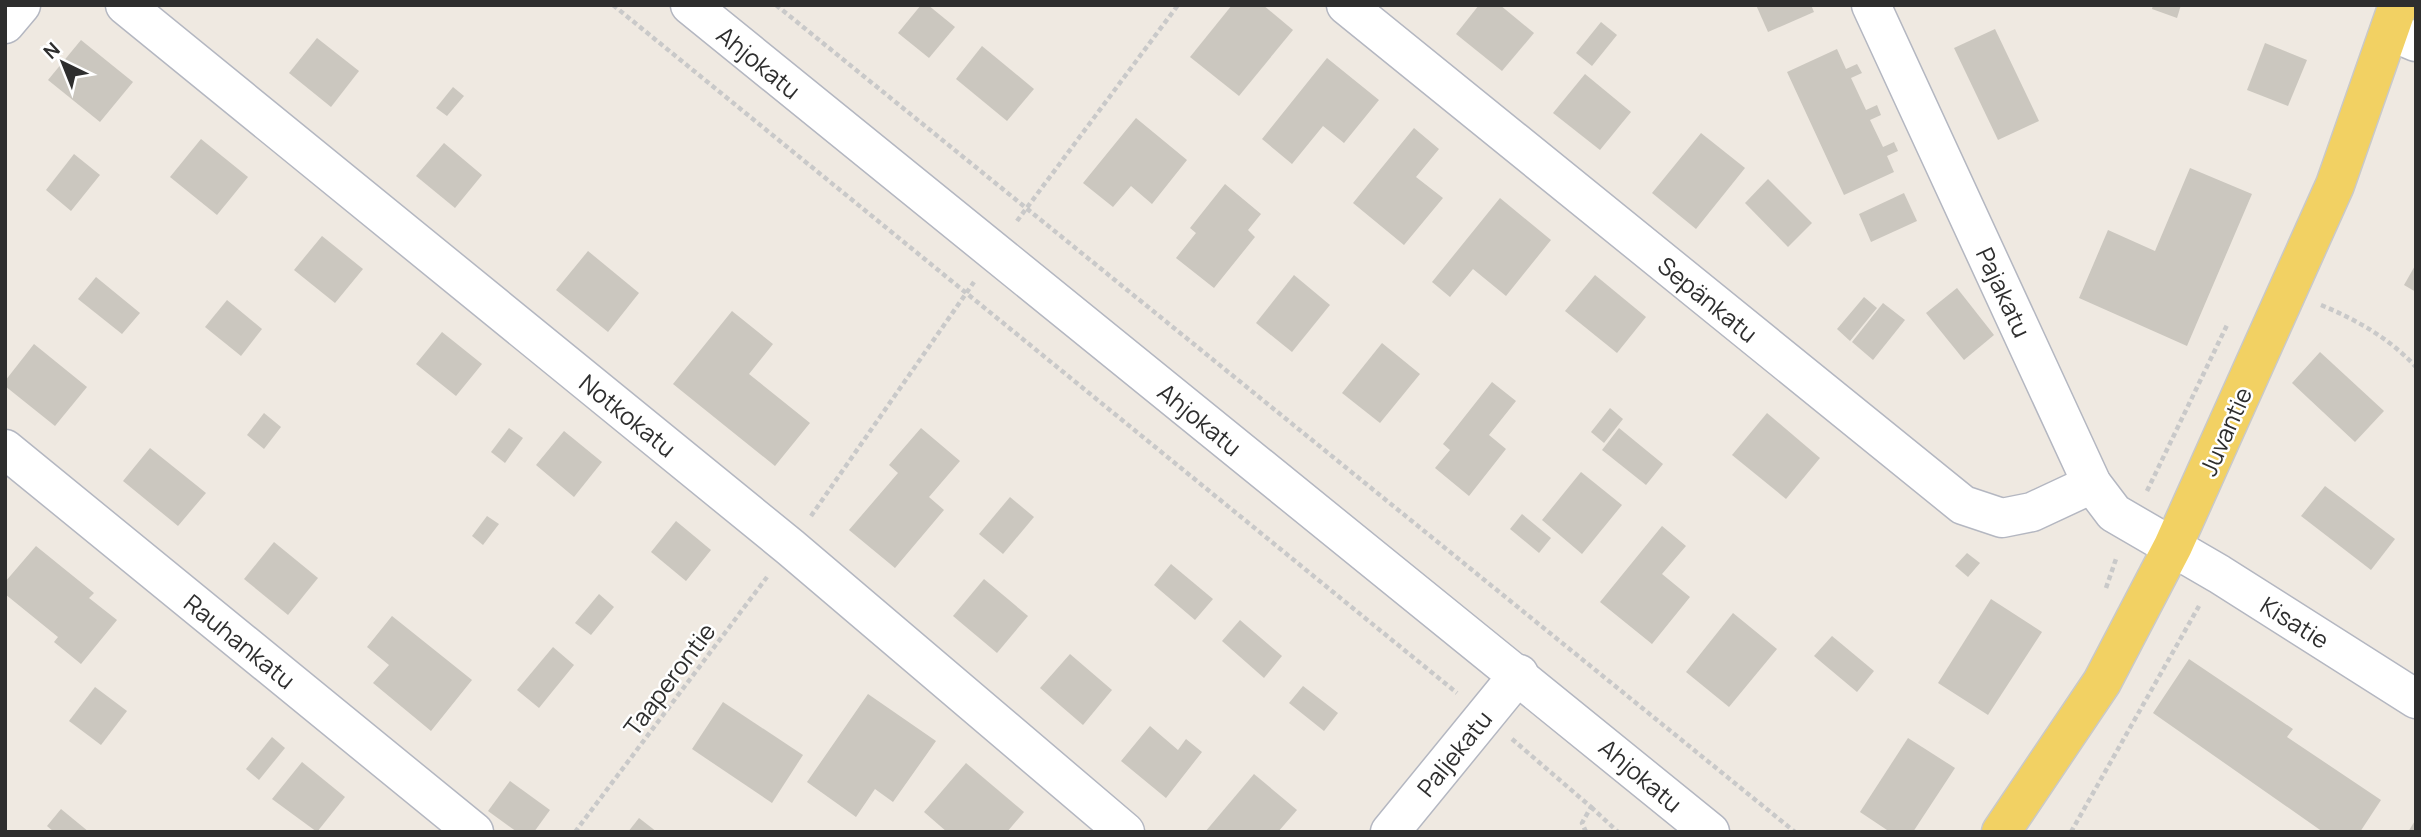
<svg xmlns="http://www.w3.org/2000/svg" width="2421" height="837" viewBox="0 0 2421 837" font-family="Manrope,sans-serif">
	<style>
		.building { fill: #cbc7bf }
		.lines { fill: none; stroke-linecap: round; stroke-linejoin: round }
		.minor-casing { stroke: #b4b7c1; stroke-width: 41 }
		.major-casing { stroke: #c9c9c9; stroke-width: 41 }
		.path { stroke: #c9c9c9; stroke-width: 4.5; stroke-dasharray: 5 3.5; stroke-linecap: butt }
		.minor { stroke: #fff; stroke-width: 38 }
		.major { stroke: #f2d163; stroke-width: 38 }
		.labels { text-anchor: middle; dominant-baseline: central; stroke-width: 5; stroke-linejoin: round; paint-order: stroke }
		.street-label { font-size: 24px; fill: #2e2e2e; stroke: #fff }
	</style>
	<rect width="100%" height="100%" fill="#efe9e1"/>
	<g class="building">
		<polygon points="921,5 928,5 955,27 929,58 898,33"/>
		<polygon points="1232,5 1263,5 1293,30 1239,96 1190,57"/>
		<polygon points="1479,5 1500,5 1534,33 1502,71 1456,34"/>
		<polygon points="1756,5 1811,5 1814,12 1768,32"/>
		<polygon points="2153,5 2181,5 2177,18 2152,9"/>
		<polygon points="1601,22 1617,35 1592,66 1576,53"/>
		<polygon points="1995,29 2039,121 1998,140 1954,48"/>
		<polygon points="317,38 359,71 331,107 289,73"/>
		<polygon points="81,40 133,82 100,122 48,80"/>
		<polygon points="2265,43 2307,60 2288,106 2247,90"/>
		<polygon points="982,46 1034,89 1007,121 956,79"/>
		<polygon points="1837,49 1846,69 1857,64 1862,73 1851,78 1866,110 1877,105 1881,115 1870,120 1883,147 1894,142 1898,151 1887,156 1894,172 1844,195 1787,72"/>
		<polygon points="1327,58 1379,100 1344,143 1323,126 1292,164 1262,139"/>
		<polygon points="1585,74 1631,112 1600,150 1553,113"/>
		<polygon points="453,87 464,96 447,116 436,108"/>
		<polygon points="1136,118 1187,160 1152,204 1131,186 1113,207 1083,183"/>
		<polygon points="1414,128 1439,149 1416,177 1443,198 1404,245 1353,203"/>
		<polygon points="1701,133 1745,168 1696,229 1652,193"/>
		<polygon points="201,139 248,177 217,215 170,177"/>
		<polygon points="444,143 482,175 455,208 416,176"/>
		<polygon points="74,154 100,175 71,211 46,190"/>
		<polygon points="2190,168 2252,194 2187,346 2079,298 2108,230 2155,251"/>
		<polygon points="1768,179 1812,223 1788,247 1745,203"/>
		<polygon points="1225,184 1261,214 1248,230 1255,237 1214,288 1176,258 1196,233 1190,228"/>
		<polygon points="1904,193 1917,221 1871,242 1859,214"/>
		<polygon points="1500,198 1551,240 1506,296 1473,269 1450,297 1432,282"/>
		<polygon points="322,236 363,269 335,303 294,270"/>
		<polygon points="588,251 639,293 608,332 556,290"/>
		<polygon points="2416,264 2416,292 2404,285"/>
		<polygon points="1294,275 1330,305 1292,352 1256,323"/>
		<polygon points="1595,275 1646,317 1617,353 1565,311"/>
		<polygon points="96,277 140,313 122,334 78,299"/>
		<polygon points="1957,288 1994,335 1964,360 1926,313"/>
		<polygon points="1864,297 1877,308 1850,341 1837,329"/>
		<polygon points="227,300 262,329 241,356 205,327"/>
		<polygon points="1883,303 1905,320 1873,360 1852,342"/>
		<polygon points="732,311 773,344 749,374 810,423 775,466 673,384"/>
		<polygon points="442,332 482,364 456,396 416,364"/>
		<polygon points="1382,343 1420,374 1380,423 1342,393"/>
		<polygon points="34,344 87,387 55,426 5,386 5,381"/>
		<polygon points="2320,352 2384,411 2355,442 2292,383"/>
		<polygon points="1492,382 1516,401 1489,435 1506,449 1469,496 1435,468 1450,450 1443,444"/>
		<polygon points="1610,408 1623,419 1604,443 1591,432"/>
		<polygon points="264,413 281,427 264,449 247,435"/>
		<polygon points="1767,413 1820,458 1786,499 1732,455"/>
		<polygon points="509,428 523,438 505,463 491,452"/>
		<polygon points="921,428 960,461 929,497 944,510 895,568 849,530 898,473 889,465"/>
		<polygon points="1619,428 1663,464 1646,485 1602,450"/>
		<polygon points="564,431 602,462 574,497 536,465"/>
		<polygon points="150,448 206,493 178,526 123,481"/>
		<polygon points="1581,472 1622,505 1582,554 1542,520"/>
		<polygon points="2325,486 2395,539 2371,570 2301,516"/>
		<polygon points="1010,497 1034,517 1003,554 979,534"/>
		<polygon points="1522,514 1551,538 1539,553 1510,529"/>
		<polygon points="487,516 499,524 483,545 472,536"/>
		<polygon points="676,521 711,550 686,581 651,552"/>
		<polygon points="1662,526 1686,546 1662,574 1690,597 1652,644 1600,602"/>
		<polygon points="274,542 318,578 288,615 244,579"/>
		<polygon points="36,546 94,593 89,598 117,620 81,664 54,642 58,637 5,594 5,582"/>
		<polygon points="1967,553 1980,563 1968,577 1955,566"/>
		<polygon points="1171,564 1213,599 1195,620 1154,585"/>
		<polygon points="984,579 1028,616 997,653 953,616"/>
		<polygon points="599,594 614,607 591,635 575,623"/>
		<polygon points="1991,599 2042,632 1988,715 1938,683"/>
		<polygon points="1733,613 1777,649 1729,707 1686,672"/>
		<polygon points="392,616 472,680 431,731 373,683 389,665 367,647"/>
		<polygon points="1240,620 1282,656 1264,678 1222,641"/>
		<polygon points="1832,636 1874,671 1857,692 1814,656"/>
		<polygon points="553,647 574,665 539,708 517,690"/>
		<polygon points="1070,654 1112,690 1083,725 1040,688"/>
		<polygon points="2189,659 2293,729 2287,737 2381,800 2360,832 2323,832 2153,713"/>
		<polygon points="1303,686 1338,713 1324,731 1289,703"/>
		<polygon points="95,687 127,711 101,745 69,721"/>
		<polygon points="868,694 936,741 893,802 875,789 856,817 807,782"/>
		<polygon points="723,702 803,755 772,803 692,749"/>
		<polygon points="1150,726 1178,750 1186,739 1202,752 1166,798 1121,761"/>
		<polygon points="272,737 285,748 259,780 246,769"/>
		<polygon points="1908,738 1955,768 1913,832 1890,832 1860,812"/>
		<polygon points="302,762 345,797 317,832 272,799"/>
		<polygon points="966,763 1024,812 1007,832 947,832 924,812"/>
		<polygon points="1254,774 1297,810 1278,832 1205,832"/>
		<polygon points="510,781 550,810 534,832 517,832 488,811"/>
		<polygon points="61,809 89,832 54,832 47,826"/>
		<polygon points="639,818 657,832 628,832"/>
		<polygon points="2416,819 2416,832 2408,832"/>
	</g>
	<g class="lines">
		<defs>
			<g id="minor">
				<polyline points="125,5 790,547 1125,832"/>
				<polyline points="690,5 1710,832"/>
				<polyline points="1346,5 1963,505 2002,518 2032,512 2092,484"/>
				<polyline points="1871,5 2092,484 2114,513 2219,574 2416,699"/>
				<polyline points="5,24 21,5"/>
				<polyline points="2390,31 2416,42"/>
				<polyline points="5,449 474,832"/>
				<polyline points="1390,832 1519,674"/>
			</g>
			<polyline id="major" points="2001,832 2102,682 2173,546 2335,185 2398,5"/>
		</defs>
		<use href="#minor" class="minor-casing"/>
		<use href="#major" class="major-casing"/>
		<g class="path">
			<polyline points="613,5 1457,693"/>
			<polyline points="776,5 1795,832"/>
			<polyline points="1017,221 1178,5"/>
			<path d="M2321,305C2357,320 2389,338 2416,367"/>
			<polyline points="2147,491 2228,323"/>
			<polyline points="811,516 974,282"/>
			<polyline points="2106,588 2117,556"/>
			<polyline points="1512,739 1591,807 1582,823 1586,832"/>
			<polyline points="1591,807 1618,832"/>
			<polyline points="575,832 767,577"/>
			<polyline points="2071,832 2199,606"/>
		</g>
		<use href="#minor" class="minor"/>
		<use href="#major" class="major"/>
	</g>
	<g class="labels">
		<g class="street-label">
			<text transform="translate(759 62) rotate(39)">Ahjokatu</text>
			<text transform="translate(2004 292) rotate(65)">Pajakatu</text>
			<text transform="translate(1708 299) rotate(39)">Sepänkatu</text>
			<text transform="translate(628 415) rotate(39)">Notkokatu</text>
			<text transform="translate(1200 419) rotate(39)">Ahjokatu</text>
			<text transform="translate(2225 431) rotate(-66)">Juvantie</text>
			<text transform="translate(2295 622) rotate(32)">Kisatie</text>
			<text transform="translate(240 641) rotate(39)">Rauhankatu</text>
			<text transform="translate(669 679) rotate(-53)">Taaperontie</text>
			<text transform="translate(1454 753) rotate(-51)">Paljekatu</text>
			<text transform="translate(1641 775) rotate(40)">Ahjokatu</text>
		</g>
	</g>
	<rect width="2421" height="837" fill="none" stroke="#2e2e2e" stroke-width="14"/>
	<g transform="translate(63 63) rotate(317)" stroke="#ffffff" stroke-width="5" paint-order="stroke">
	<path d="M0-5L12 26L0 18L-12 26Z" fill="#2e2e2e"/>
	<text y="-10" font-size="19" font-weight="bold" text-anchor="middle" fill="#2e2e2e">N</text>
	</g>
</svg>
